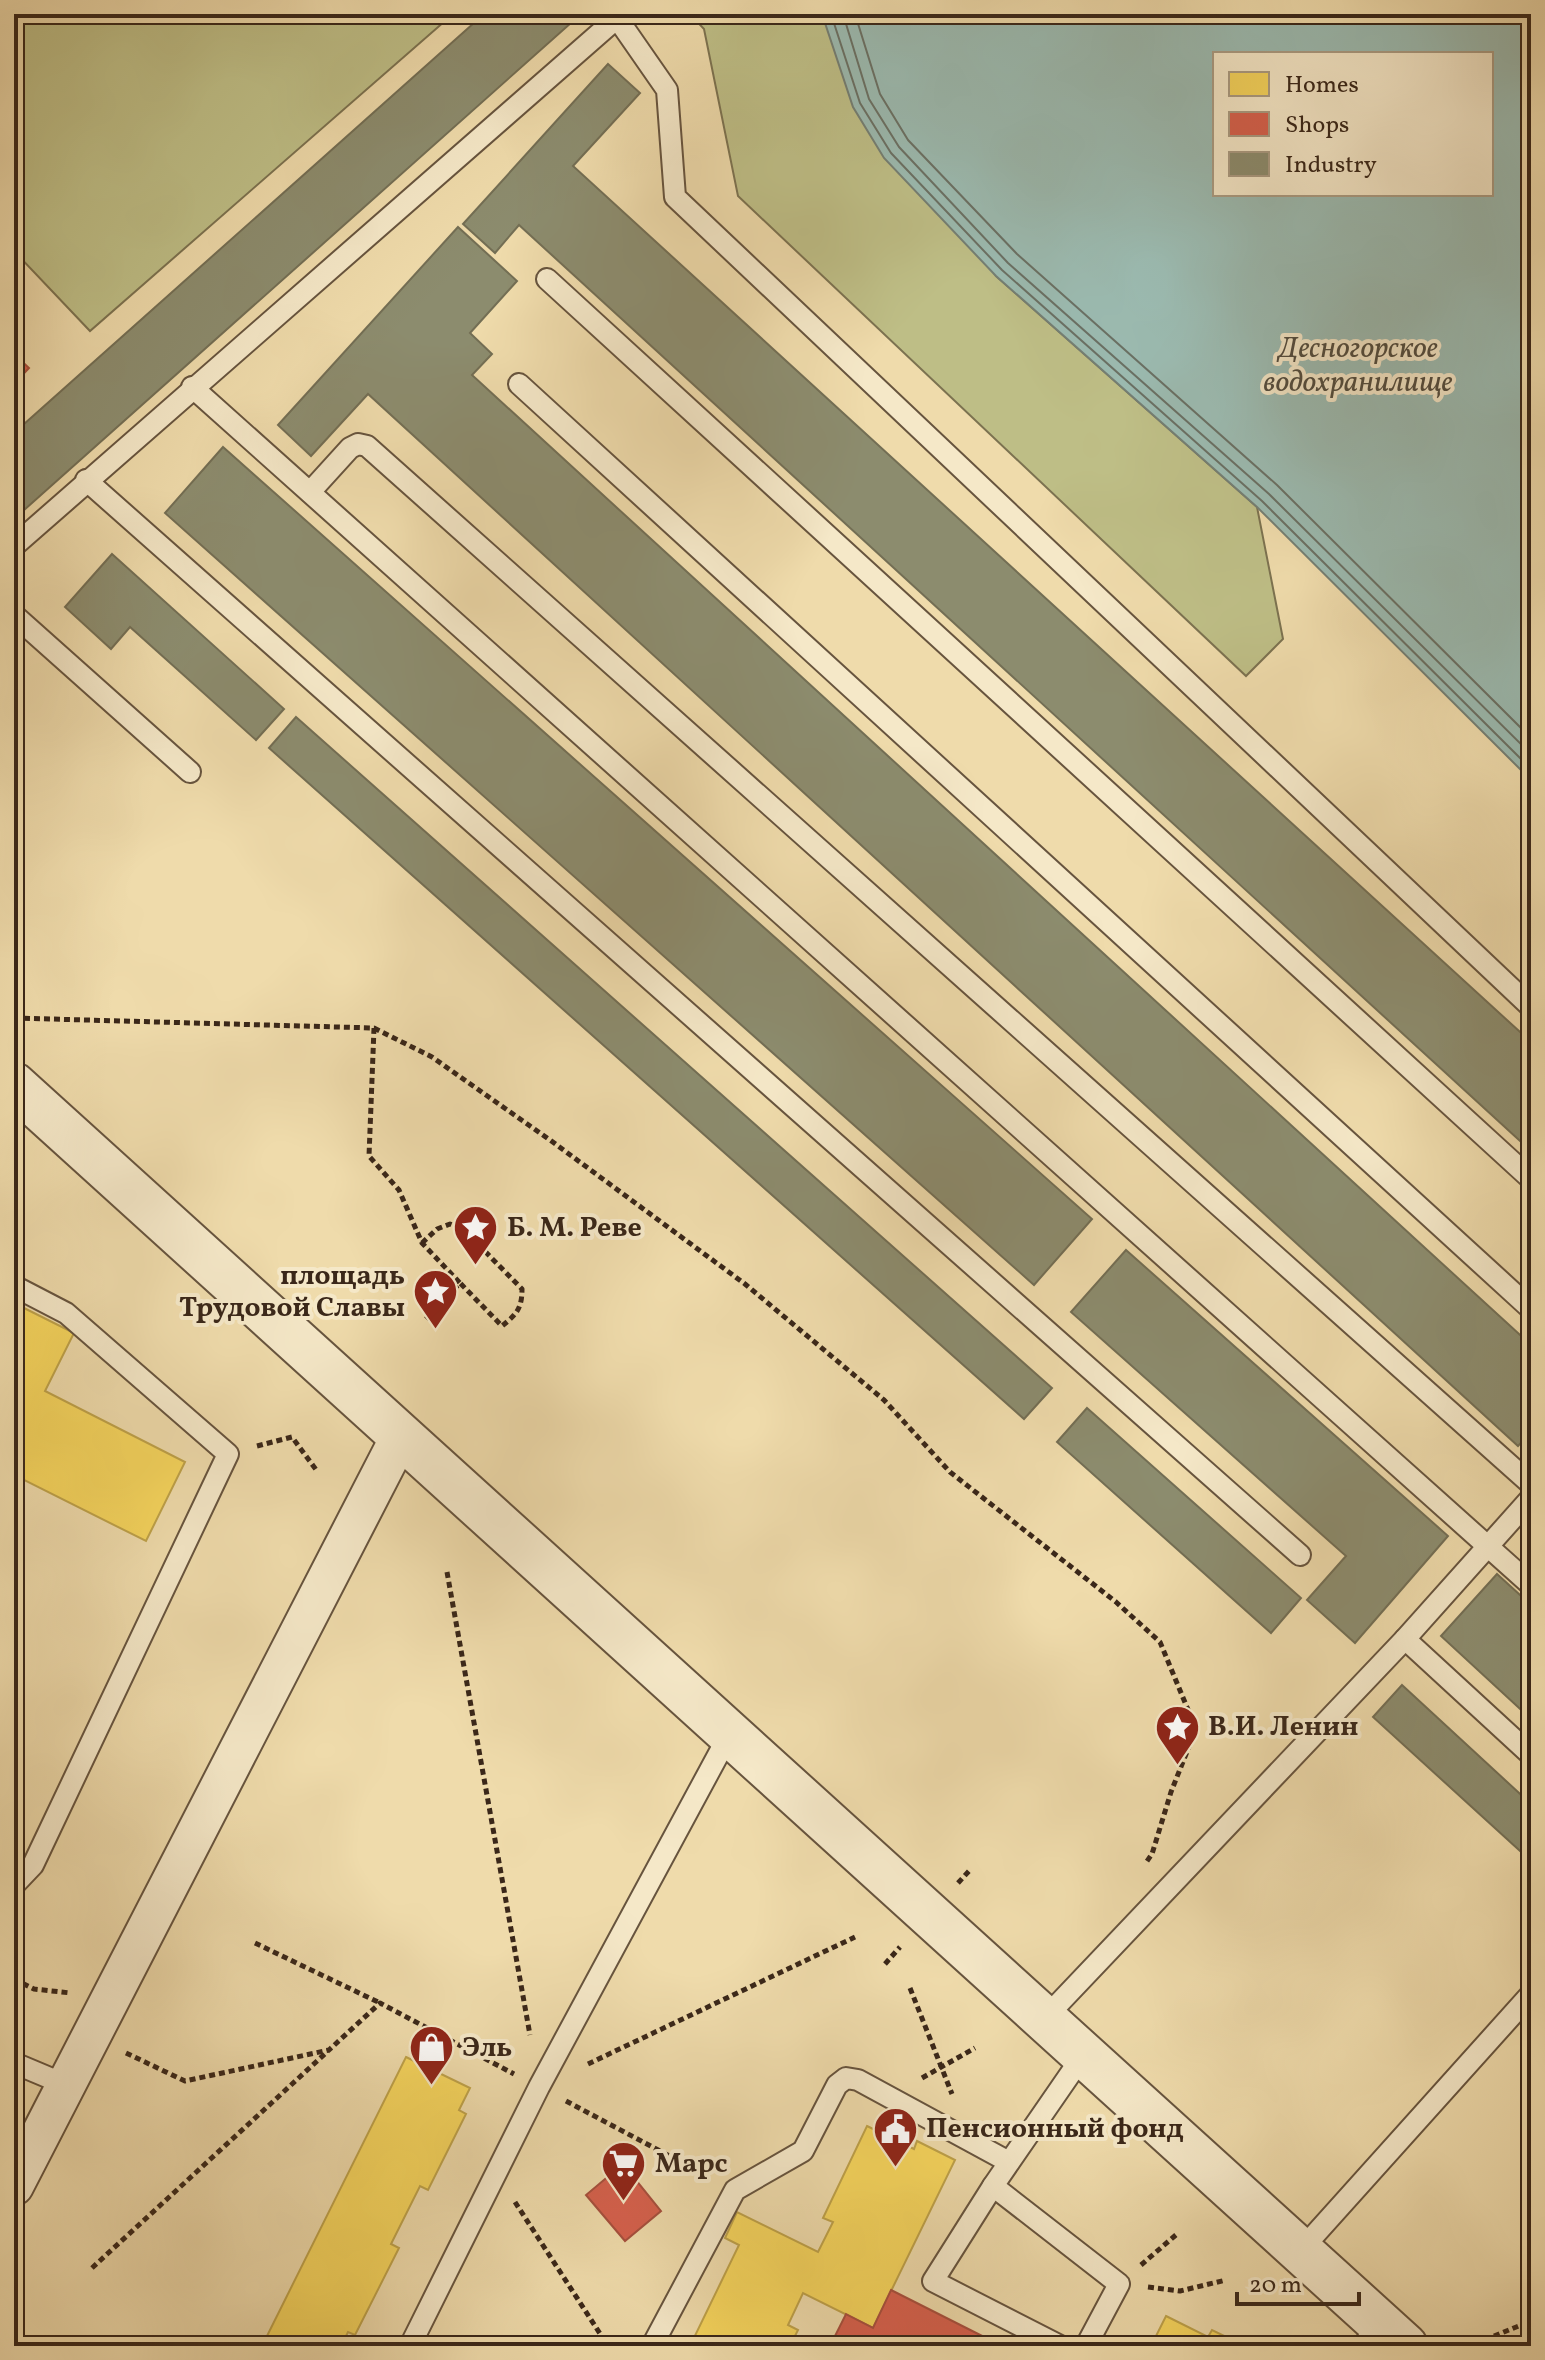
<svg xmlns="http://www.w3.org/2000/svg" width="1545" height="2360" viewBox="0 0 1545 2360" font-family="Vollkorn,serif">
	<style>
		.green { fill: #bebe86; stroke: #7c7250; stroke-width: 2 }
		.water { fill: #9bbab0; stroke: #747f74; stroke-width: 2; fill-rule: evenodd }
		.homes { fill: #f6d55c; stroke: #bea148; stroke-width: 2 }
		.shops { fill: #d6604d; stroke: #a74f3d; stroke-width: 2 }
		.industry { fill: #8c8c6e; stroke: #736e54; stroke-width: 2 }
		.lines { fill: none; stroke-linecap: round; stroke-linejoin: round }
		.shore { stroke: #6a7064; stroke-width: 2 }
		.service-casing { stroke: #67543e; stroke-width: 24 }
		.minor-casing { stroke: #67543e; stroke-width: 42 }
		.tertiary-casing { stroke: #67543e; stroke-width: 48 }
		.path { stroke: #3a2719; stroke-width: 5; stroke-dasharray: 6 4; stroke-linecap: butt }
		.service { stroke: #f5e8c8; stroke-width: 20 }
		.minor { stroke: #f5e8c8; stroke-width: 38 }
		.tertiary { stroke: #f5e8c8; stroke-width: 44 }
		.labels { text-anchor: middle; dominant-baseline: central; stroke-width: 8; stroke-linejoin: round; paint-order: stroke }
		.poi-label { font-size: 28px; font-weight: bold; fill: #3a2719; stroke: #f5e8c8; text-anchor: start }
		.water-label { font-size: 30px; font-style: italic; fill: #524c3f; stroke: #f5e8c8 }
	</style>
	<rect width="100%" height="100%" fill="#efdbab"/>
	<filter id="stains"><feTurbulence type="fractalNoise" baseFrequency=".0025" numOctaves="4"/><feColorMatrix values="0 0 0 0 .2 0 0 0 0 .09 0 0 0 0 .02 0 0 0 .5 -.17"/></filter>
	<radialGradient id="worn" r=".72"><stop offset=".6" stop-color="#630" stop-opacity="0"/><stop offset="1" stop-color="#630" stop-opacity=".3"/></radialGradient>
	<g class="green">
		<polygon points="14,14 453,14 90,331 14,251"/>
		<polygon points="690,14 822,14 996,276 1257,507 1283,639 1246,676 738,196 704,29"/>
	</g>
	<path class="water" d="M822,14H1531V780L1257,507L996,276L884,158L853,107ZM1215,54H1491V194H1215Z"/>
	<g class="homes">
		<polygon points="14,1303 74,1333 45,1391 185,1462 146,1541 14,1475"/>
		<polygon points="406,2057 470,2088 459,2110 466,2114 428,2190 420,2186 391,2244 399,2248 355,2335 348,2332 341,2346 262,2346"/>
		<polygon points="867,2126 914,2149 917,2141 955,2160 873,2328 803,2293 788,2325 798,2330 790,2346 690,2346 739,2245 725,2238 737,2212 818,2252 833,2222 823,2218"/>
		<polygon points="1166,2316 1208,2337 1212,2330 1245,2346 1151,2346"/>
	</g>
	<g class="shops">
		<polygon points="14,354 29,368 14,384"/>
		<polygon points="623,2164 661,2211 625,2241 586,2195"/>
		<polygon points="891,2290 1002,2346 830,2346 846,2314 873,2328"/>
	</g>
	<g class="industry">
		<polygon points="484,14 581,14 14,519 14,433"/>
		<polygon points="608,64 640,93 573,166 1531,1042 1531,1151 519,225 495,253 463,224"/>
		<polygon points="458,227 517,281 470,333 492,354 472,375 1531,1345 1531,1432 1518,1446 368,394 311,456 278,425"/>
		<polygon points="223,447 1092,1219 1034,1285 165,513"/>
		<polygon points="112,554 284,709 256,740 130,627 111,649 65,607"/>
		<polygon points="296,717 1052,1388 1024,1419 269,748"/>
		<polygon points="1126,1250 1448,1536 1355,1643 1307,1600 1346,1556 1071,1312"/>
		<polygon points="1087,1408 1301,1598 1271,1633 1057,1442"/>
		<polygon points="1497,1574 1531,1605 1531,1719 1441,1636"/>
		<polygon points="1402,1685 1531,1804 1531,1861 1373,1717"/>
	</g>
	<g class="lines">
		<g class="shore">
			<polyline points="831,14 860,103 891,153 1002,270 1262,501 1531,769"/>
			<polyline points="843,14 869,99 899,147 1008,263 1269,494 1531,754"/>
			<polyline points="855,14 880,94 908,140 1017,254 1277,485 1531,738"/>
		</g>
		<defs>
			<g id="service">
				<polyline points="547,279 1531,1179"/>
				<polyline points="519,384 1531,1309"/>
				<polyline points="192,387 1531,1585"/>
				<polyline points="86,480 1300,1555"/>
				<polyline points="310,492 350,448 358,444 367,446 1531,1484"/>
				<polyline points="14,546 617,18 667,90 675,197 1531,1007"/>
				<polyline points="14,615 190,772"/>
				<polyline points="14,1286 66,1313 228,1454 33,1865 14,1885"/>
				<polyline points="1405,1639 1531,1755"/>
				<polyline points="1044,2019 1405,1639 1531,1498"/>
				<polyline points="1084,2054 993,2186 1119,2284 1086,2346"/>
				<polyline points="14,2063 64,2084"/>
				<polyline points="993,2186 933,2281 1060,2346"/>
				<polyline points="1301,2250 1531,1994"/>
				<polyline points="410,2346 539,2087 730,1733"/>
				<polyline points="652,2346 735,2190 803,2151 837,2085 846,2078 858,2080 1009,2162"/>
				<polyline points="1364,2346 1378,2320"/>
			</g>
			<polyline id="minor" points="14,2186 401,1435"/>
			<polyline id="tertiary" points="14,1085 1405,2346"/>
		</defs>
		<use href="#service" class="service-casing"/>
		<use href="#minor" class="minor-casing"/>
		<use href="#tertiary" class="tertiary-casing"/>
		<g class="path">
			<polyline points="14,1018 374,1028 369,1156 399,1190 422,1243 460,1283 424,1321"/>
			<polyline points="374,1028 432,1057 550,1140 745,1284 884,1400 950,1472 1116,1602 1160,1642 1196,1729 1171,1792 1152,1854 1145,1864"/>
			<polyline points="14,1168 20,1165"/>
			<path d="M422,1243L437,1229L450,1224L463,1229L522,1289C522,1308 517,1314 502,1326L460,1283"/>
			<polyline points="257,1446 292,1437 317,1471"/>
			<polyline points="447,1572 530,2035"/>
			<polyline points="958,1883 969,1871"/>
			<polyline points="255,1943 380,2003"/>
			<polyline points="885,1964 900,1947"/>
			<polyline points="14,1979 34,1989 71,1993"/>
			<polyline points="910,1988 952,2094"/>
			<polyline points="126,2053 185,2081 329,2050 380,2003 514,2074"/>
			<polyline points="588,2064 855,1937"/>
			<polyline points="922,2078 975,2048"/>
			<polyline points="566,2101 709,2177"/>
			<polyline points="515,2202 608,2346"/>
			<polyline points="1141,2265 1177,2234"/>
			<polyline points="92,2268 328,2051"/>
			<polyline points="1148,2287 1180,2291 1226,2280"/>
			<polyline points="1494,2336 1531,2321"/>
		</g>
		<use href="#service" class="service"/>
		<use href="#minor" class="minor"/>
		<use href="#tertiary" class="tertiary"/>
	</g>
	<defs>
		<symbol id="sight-pin" viewBox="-11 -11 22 30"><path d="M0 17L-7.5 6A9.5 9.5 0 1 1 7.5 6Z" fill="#8f2418" stroke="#f5e8c8"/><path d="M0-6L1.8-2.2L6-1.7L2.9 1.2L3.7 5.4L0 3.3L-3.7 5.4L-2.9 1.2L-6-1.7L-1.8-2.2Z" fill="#fff"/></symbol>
		<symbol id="shop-pin" viewBox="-11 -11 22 30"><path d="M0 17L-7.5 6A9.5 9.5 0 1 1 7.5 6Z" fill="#8f2418" stroke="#f5e8c8"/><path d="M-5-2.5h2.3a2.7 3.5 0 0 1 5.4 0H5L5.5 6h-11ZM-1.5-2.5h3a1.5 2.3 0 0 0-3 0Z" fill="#fff"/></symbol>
		<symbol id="civic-pin" viewBox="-11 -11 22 30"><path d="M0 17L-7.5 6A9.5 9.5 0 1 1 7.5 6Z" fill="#8f2418" stroke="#f5e8c8"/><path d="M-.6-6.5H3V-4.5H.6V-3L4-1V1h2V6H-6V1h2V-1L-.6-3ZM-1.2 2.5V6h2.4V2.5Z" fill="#fff"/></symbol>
		<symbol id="supermarket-pin" viewBox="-11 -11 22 30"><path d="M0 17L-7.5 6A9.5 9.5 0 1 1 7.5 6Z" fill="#8f2418" stroke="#f5e8c8"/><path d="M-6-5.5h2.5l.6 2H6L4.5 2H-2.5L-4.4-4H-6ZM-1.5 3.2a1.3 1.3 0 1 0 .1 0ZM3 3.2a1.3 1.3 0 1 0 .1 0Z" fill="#fff"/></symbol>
	</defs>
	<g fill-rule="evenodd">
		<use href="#sight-pin" x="450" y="1202" width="51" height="69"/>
		<use href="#sight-pin" x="410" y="1266" width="51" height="69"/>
		<use href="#sight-pin" x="1152" y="1702" width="51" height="69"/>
		<use href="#shop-pin" x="406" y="2022" width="51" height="69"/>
		<use href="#civic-pin" x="870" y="2104" width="51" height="69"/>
		<use href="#supermarket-pin" x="598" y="2138" width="51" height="69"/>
	</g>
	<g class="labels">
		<g class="poi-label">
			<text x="507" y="1228">Б. М. Реве</text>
			<text x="405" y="1276" text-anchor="end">площадь<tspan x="405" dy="32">Трудовой Славы</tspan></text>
			<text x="1208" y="1727">В.И. Ленин</text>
			<text x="462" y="2048">Эль</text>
			<text x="926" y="2129">Пенсионный фонд</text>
			<text x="655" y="2164">Марс</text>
		</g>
		<g class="water-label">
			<text x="1358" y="349">Десногорское<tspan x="1358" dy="34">водохранилище</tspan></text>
		</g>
	</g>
	<rect width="1545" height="2360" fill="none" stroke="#efdbab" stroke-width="48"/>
	<rect x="16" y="16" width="1513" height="2328" fill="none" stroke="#3a2719" stroke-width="4"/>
	<rect x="24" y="24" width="1497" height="2312" fill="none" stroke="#3a2719" stroke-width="2"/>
	<rect x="1213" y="52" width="280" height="144" fill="#f5e8c8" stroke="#aa9b82" stroke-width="2"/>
	<rect x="1229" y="72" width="40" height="24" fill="#f6d55c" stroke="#aa9b82" stroke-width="2"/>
	<text x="1285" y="92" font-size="24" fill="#3a2719">Homes</text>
	<rect x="1229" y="112" width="40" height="24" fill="#d6604d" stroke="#aa9b82" stroke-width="2"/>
	<text x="1285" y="132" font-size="24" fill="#3a2719">Shops</text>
	<rect x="1229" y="152" width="40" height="24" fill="#8c8c6e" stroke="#aa9b82" stroke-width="2"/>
	<text x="1285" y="172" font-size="24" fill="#3a2719">Industry</text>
	<path d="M1237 2292v12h122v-12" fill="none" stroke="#3a2719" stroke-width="4"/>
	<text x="1249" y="2292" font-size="24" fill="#3a2719" stroke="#f5e8c8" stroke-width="6" paint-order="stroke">20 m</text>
	<rect width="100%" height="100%" filter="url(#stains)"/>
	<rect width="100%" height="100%" fill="url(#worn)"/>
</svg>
